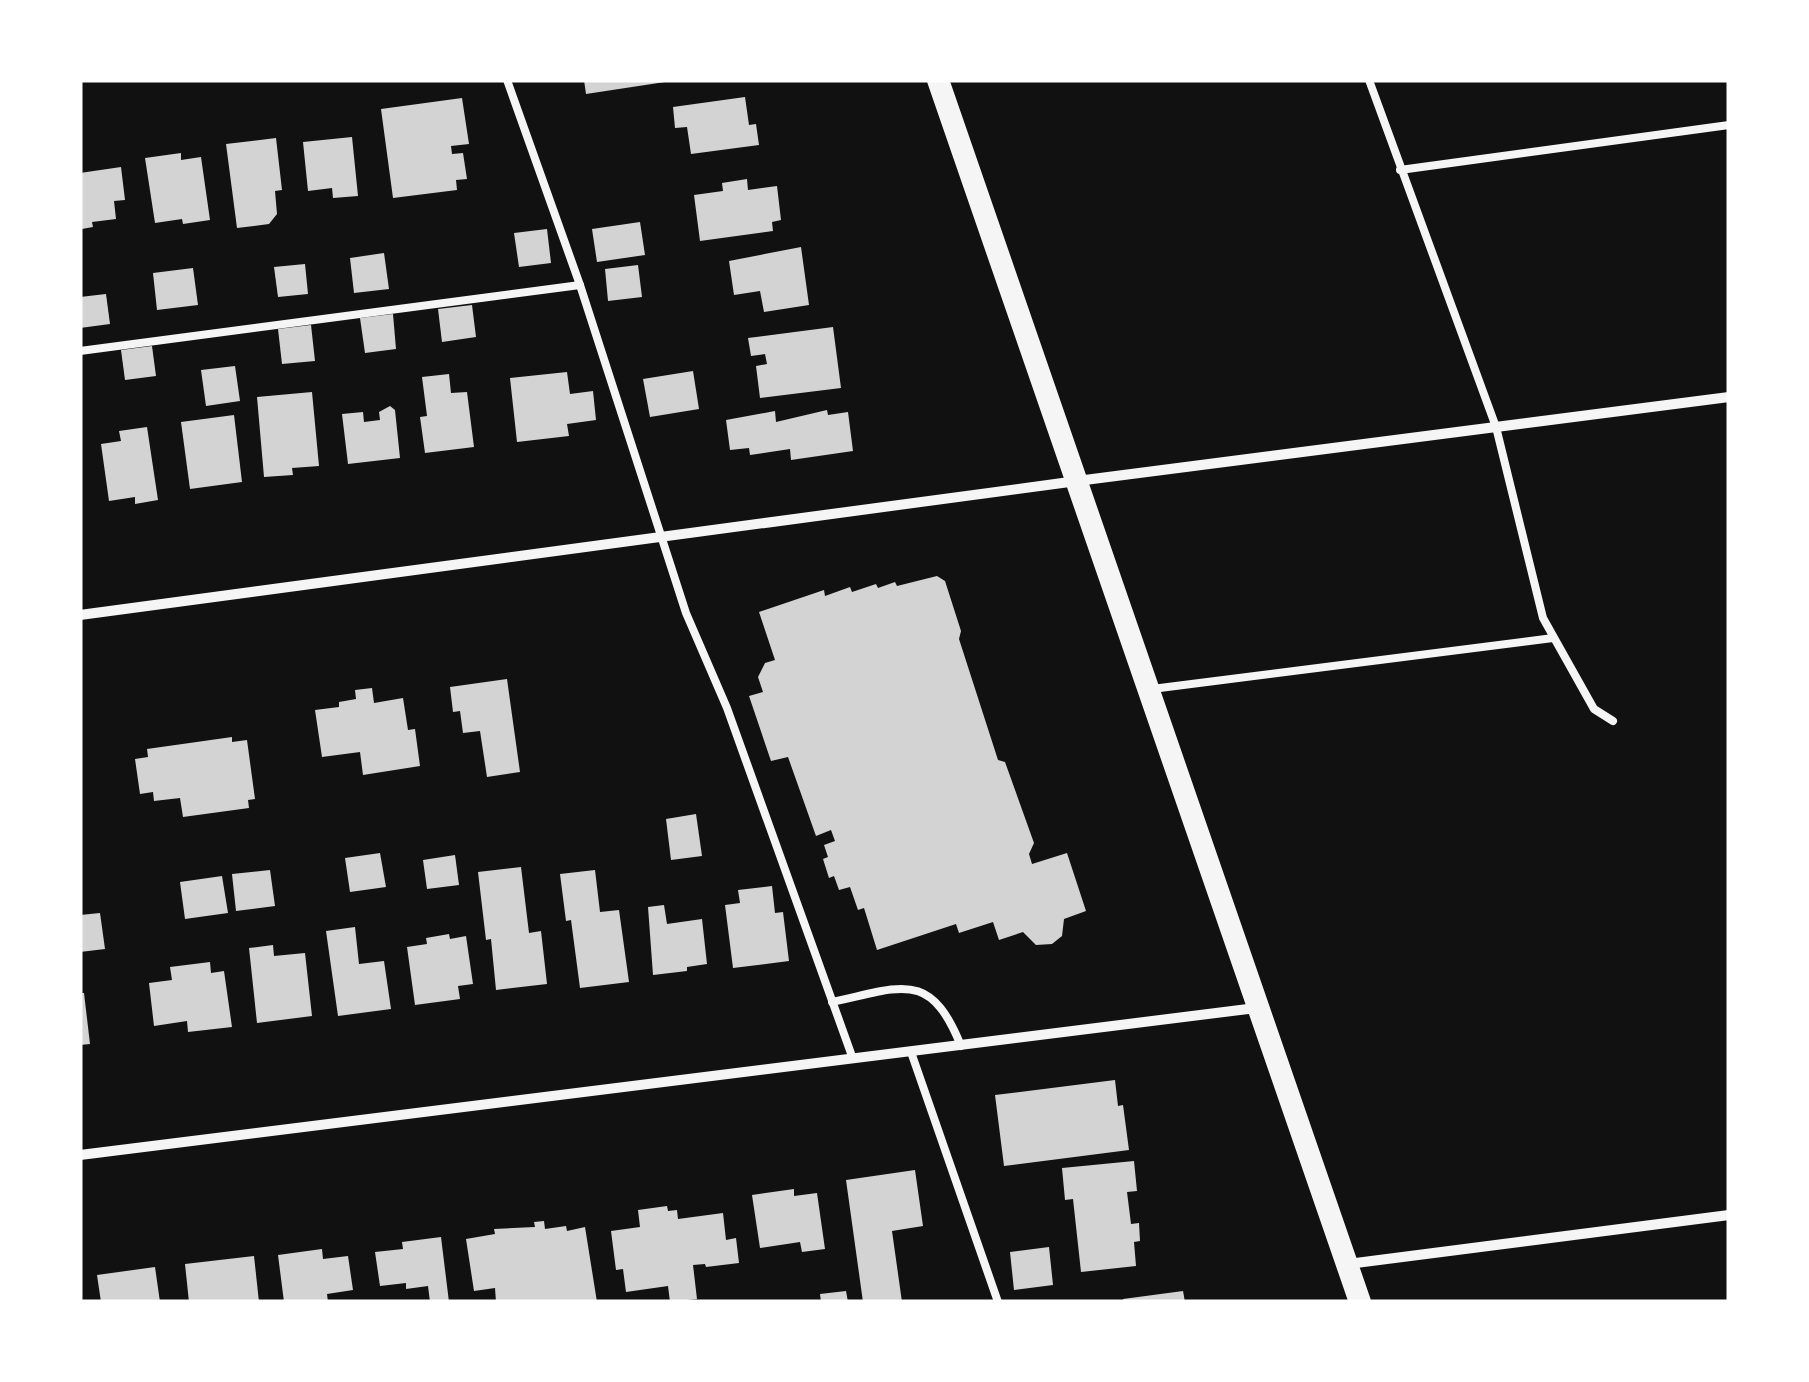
<svg xmlns="http://www.w3.org/2000/svg" width="1809" height="1382" viewBox="0 0 1809 1382" font-family="Karla,sans-serif">
	<style>
		.building { fill: #d3d3d3 }
		.lines { fill: none; stroke-linecap: round; stroke-linejoin: round }
		.service { stroke: #f5f5f5; stroke-width: 8 }
		.minor { stroke: #f5f5f5; stroke-width: 10 }
		.primary { stroke: #f5f5f5; stroke-width: 22 }
	</style>
	<rect width="100%" height="100%" fill="#111"/>
	<g class="building">
		<polygon points="584,80 664,80 665,82 586,94"/>
		<polygon points="745,97 749,125 756,124 759,145 691,154 687,127 675,128 673,107"/>
		<polygon points="462,98 469,144 451,146 452,154 463,153 467,179 456,180 457,190 393,198 381,109"/>
		<polygon points="352,137 358,196 333,198 332,188 308,191 303,142"/>
		<polygon points="276,138 282,190 275,191 277,214 269,224 237,228 226,144"/>
		<polygon points="181,153 181,160 201,157 210,220 183,224 182,219 155,223 145,158"/>
		<polygon points="121,167 125,200 114,201 116,219 92,222 93,227 82,229 80,173"/>
		<polygon points="747,179 748,190 777,186 781,220 772,222 773,231 700,241 694,195 723,191 722,183"/>
		<polygon points="640,222 645,255 597,262 592,229"/>
		<polygon points="547,229 551,263 519,267 514,233"/>
		<polygon points="801,247 809,305 764,312 760,291 734,295 729,261"/>
		<polygon points="384,253 389,289 354,293 350,258"/>
		<polygon points="305,264 308,294 278,297 274,267"/>
		<polygon points="638,265 642,297 608,301 605,269"/>
		<polygon points="193,268 198,305 157,310 153,273"/>
		<polygon points="106,294 110,324 80,328 80,297"/>
		<polygon points="472,305 476,337 442,342 438,309"/>
		<polygon points="393,314 396,349 365,353 360,318"/>
		<polygon points="311,325 315,361 282,364 278,329"/>
		<polygon points="833,327 841,388 760,398 756,366 767,364 765,354 751,356 748,338"/>
		<polygon points="152,346 156,376 125,380 121,350"/>
		<polygon points="235,366 240,401 206,406 201,370"/>
		<polygon points="693,371 699,409 650,417 643,379"/>
		<polygon points="567,372 570,394 593,391 596,420 567,424 569,436 517,442 510,378"/>
		<polygon points="449,374 451,393 467,392 474,447 425,453 420,417 427,416 422,377"/>
		<polygon points="312,392 319,466 292,468 293,475 264,477 257,397"/>
		<polygon points="390,406 395,410 400,458 348,464 342,414 363,412 364,422 380,420 379,412"/>
		<polygon points="827,410 828,415 848,412 853,451 791,460 790,449 750,455 749,448 730,450 726,420 775,411 776,422"/>
		<polygon points="234,415 242,482 190,489 181,422"/>
		<polygon points="147,427 158,500 135,504 135,497 109,501 101,444 121,441 119,431"/>
		<polygon points="937,576 945,581 961,631 959,639 998,760 1005,762 1034,843 1029,854 1032,864 1067,853 1086,911 1064,919 1062,936 1052,944 1036,945 1023,932 999,940 993,922 959,933 956,924 877,950 864,908 858,910 850,887 839,890 834,876 829,878 823,859 828,857 824,845 835,841 831,830 816,836 788,757 771,761 749,696 763,692 758,677 765,663 775,660 759,612 824,590 825,596 850,587 852,592 876,584 878,588 895,582 897,586"/>
		<polygon points="507,679 520,772 487,777 480,731 463,733 460,711 453,712 450,687"/>
		<polygon points="372,688 374,703 403,698 408,730 415,729 420,766 363,775 360,752 322,757 315,710 339,707 339,702 356,699 355,690"/>
		<polygon points="232,737 232,742 247,740 255,799 248,800 249,808 183,817 180,798 154,801 153,792 140,794 135,759 148,757 147,749"/>
		<polygon points="696,814 702,856 671,860 666,819"/>
		<polygon points="380,853 386,887 350,892 345,858"/>
		<polygon points="455,855 459,885 427,889 423,860"/>
		<polygon points="521,867 529,933 541,931 547,984 496,990 491,939 486,940 478,872"/>
		<polygon points="270,870 275,906 236,911 232,874"/>
		<polygon points="595,870 600,912 619,910 629,982 580,988 571,920 566,921 560,874"/>
		<polygon points="222,876 228,913 185,919 180,882"/>
		<polygon points="772,886 775,913 783,912 789,961 733,968 725,905 740,903 738,890"/>
		<polygon points="664,905 667,924 702,919 707,964 687,967 687,971 653,975 648,907"/>
		<polygon points="100,913 105,949 80,952 80,915"/>
		<polygon points="355,927 359,964 384,961 391,1009 338,1016 326,931"/>
		<polygon points="449,934 450,939 466,936 473,984 458,986 460,999 415,1005 407,947 427,944 426,938"/>
		<polygon points="273,945 274,956 305,953 312,1016 257,1023 249,948"/>
		<polygon points="210,962 211,973 224,971 232,1027 188,1032 187,1021 154,1026 149,983 172,980 170,967"/>
		<polygon points="80,993 84,993 90,1044 80,1045"/>
		<polygon points="1115,1080 1118,1106 1123,1105 1129,1150 1004,1166 995,1095"/>
		<polygon points="1134,1161 1137,1191 1127,1192 1131,1224 1139,1223 1140,1241 1134,1242 1136,1266 1081,1272 1073,1199 1065,1200 1062,1168"/>
		<polygon points="915,1170 923,1226 892,1231 902,1302 863,1302 846,1180"/>
		<polygon points="794,1189 794,1196 817,1193 825,1249 802,1252 800,1242 760,1248 752,1195"/>
		<polygon points="667,1206 668,1211 677,1210 678,1219 723,1213 726,1240 736,1238 739,1263 706,1267 705,1264 693,1265 697,1299 670,1302 668,1286 626,1292 623,1269 616,1270 611,1231 640,1227 638,1210"/>
		<polygon points="544,1221 545,1229 566,1226 567,1231 585,1227 597,1302 496,1302 495,1288 474,1291 466,1239 495,1234 494,1229 535,1227 534,1222"/>
		<polygon points="441,1237 449,1302 430,1302 428,1286 406,1289 406,1283 380,1286 375,1252 403,1249 402,1242"/>
		<polygon points="1049,1247 1053,1285 1014,1290 1010,1252"/>
		<polygon points="322,1249 323,1259 348,1256 353,1290 327,1294 328,1302 284,1302 278,1255"/>
		<polygon points="254,1256 259,1302 189,1302 185,1264"/>
		<polygon points="155,1267 160,1302 101,1302 97,1275"/>
		<polygon points="846,1291 848,1302 821,1302 820,1294"/>
		<polygon points="1183,1291 1185,1302 1124,1302 1123,1299"/>
	</g>
	<g class="lines">
		<g class="service">
			<polyline points="507,80 580,285 686,613 727,708 853,1059"/>
			<polyline points="1369,80 1496,427 1543,618 1594,709 1613,721"/>
			<polyline points="1400,170 1729,125"/>
			<polyline points="80,351 580,285"/>
			<polyline points="1152,689 1553,638"/>
			<path d="M832,1002C900,988 930,968 961,1046"/>
			<polyline points="911,1052 998,1302"/>
		</g>
		<g class="minor">
			<polyline points="80,615 1077,481 1729,397"/>
			<polyline points="80,1155 1256,1008"/>
			<polyline points="1348,1264 1729,1215"/>
		</g>
		<polyline class="primary" points="938,80 1360,1302"/>
	</g>
	<rect width="1809" height="1382" fill="none" stroke="#ffffff" stroke-width="165"/>
</svg>
